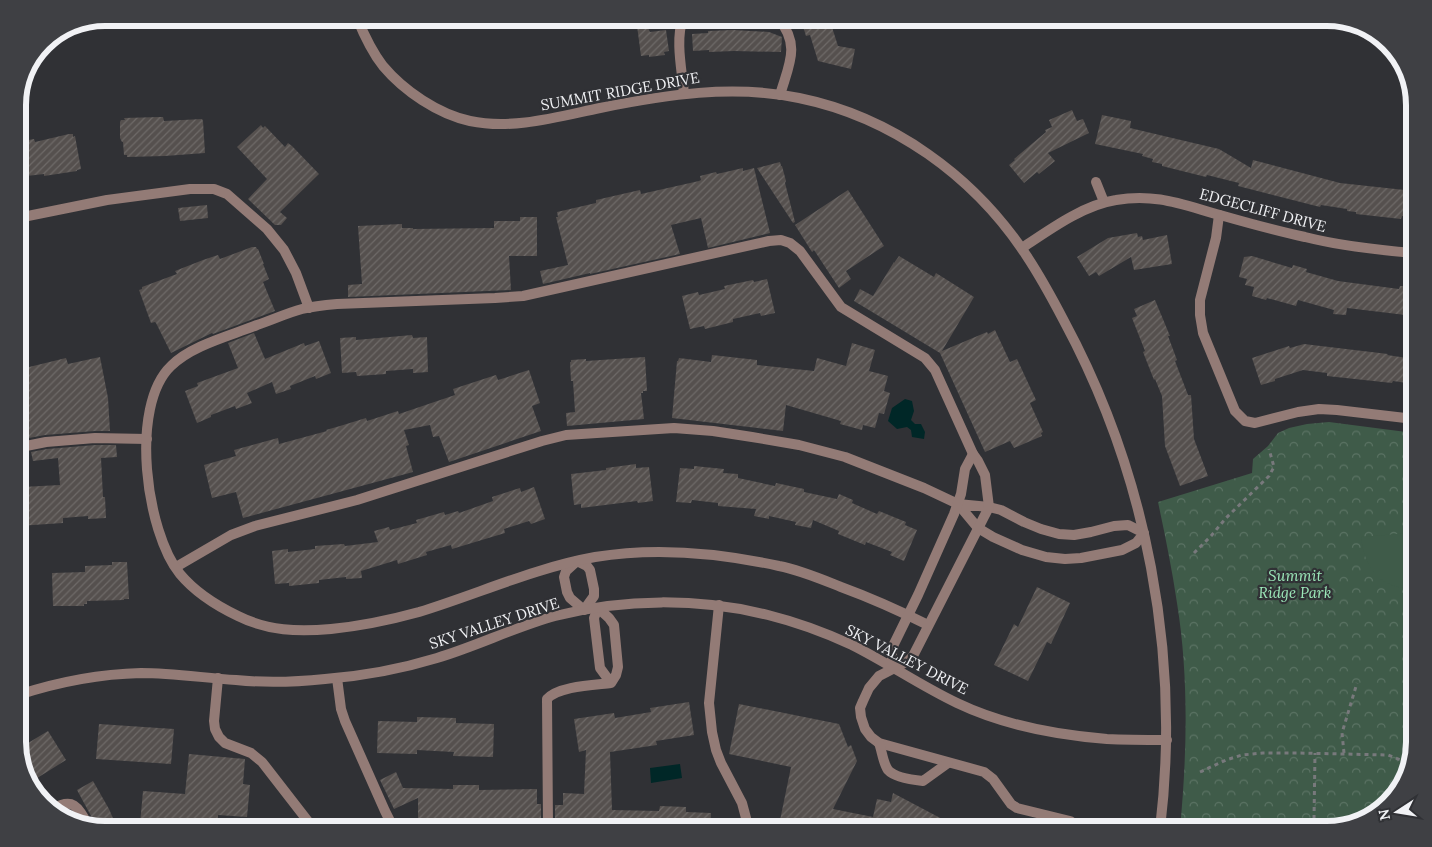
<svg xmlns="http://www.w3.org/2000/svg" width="1432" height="847" viewBox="0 0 1432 847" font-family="Lora,serif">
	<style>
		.park { fill: url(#park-crowns) }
		.pitch { fill: #3f5b49 }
		.water { fill: #002727 }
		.building { fill: url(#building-hatch) }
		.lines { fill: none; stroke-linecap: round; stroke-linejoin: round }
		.path { stroke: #78797c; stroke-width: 3; stroke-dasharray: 4 4; stroke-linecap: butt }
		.service { stroke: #937b76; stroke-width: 10 }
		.minor { stroke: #937b76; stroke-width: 10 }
		.tertiary { stroke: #937b76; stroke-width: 10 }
		.labels { text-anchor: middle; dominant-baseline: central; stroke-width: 4.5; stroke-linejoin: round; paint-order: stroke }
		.street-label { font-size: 15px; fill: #f1f2f5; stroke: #303135 }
		.park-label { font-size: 15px; font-style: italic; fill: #9ce8b9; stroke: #303135 }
		.rim { fill: none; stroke: #f1f2f5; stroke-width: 6 }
	</style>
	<defs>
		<pattern id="park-crowns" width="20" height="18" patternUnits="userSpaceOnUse" patternTransform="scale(1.25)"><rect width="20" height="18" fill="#3f5b49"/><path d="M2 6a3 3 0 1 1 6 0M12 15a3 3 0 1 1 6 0" fill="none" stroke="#5b7364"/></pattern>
		<pattern id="building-hatch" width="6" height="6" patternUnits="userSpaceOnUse" patternTransform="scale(1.25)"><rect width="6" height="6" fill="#55504e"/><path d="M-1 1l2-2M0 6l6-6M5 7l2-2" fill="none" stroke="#6e6a68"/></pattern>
	</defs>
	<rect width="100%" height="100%" fill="#303135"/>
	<path class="park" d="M1329,422L1414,433V742L1403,786L1370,818L1327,829H1180C1187,754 1189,677 1177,603C1172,569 1165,535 1158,502L1252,473L1253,459L1268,446L1278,433L1289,428L1307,424Z"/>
	<path class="pitch" d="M1409,533L1414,536V588C1381,590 1364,568 1361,537Z"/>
	<g class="water">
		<polygon points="905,399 912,401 914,411 911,420 915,424 921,424 925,432 924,439 912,437 911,430 907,427 897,429 888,421 892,408"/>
		<polygon points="680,764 682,778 651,783 650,768"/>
	</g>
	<g class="building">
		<polygon points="636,18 643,18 650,32 666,30 669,51 664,52 665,55 649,57 649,55 641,56"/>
		<polygon points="808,18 829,18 838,46 855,49 851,69 818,61 810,35 806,36 801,20"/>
		<polygon points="733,30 769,32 782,37 781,52 734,51 709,52 709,50 693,51 692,34 708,33 708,31"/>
		<polygon points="1072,110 1077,121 1083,119 1089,133 1048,153 1055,161 1039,174 1037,172 1024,183 1009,165 1015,160 1014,159 1046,132 1045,130 1052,127 1049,120"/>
		<polygon points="1102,115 1131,121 1130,128 1219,149 1251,168 1253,160 1340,183 1414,191 1414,217 1402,216 1401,219 1356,214 1356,212 1347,211 1347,209 1321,205 1320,207 1238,186 1239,183 1207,175 1206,177 1162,166 1162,164 1152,162 1153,159 1142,156 1143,154 1095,144"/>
		<polygon points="159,117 163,117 164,121 202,119 203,121 205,153 165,156 127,157 127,155 124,155 123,142 122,142 120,138 120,122 121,120 125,120 124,118"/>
		<polygon points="261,125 263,128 265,126 285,147 288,143 292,146 319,174 280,212 287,218 281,225 275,225 248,199 267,179 237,147"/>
		<polygon points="69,134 73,134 73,137 75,136 81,169 77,170 77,171 44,176 44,174 18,177 18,142 34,139 35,142"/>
		<polygon points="780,162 781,166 782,166 786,181 785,183 795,222 793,223 757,168"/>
		<polygon points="743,168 743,171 754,168 770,233 708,248 701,218 671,225 680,254 590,274 590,273 543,284 540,271 568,265 556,217 558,217 557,212 596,203 596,200 640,190 641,194 699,181 701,180 700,176 716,172 717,174"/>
		<polygon points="848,190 884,246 846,271 851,279 839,288 814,250 812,252 795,225"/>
		<polygon points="207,205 208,218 180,221 178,208"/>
		<polygon points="520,217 537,217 537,256 509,256 511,290 348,297 348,285 362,284 358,226 402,224 402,228 413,228 413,229 494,228 494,221 520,221"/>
		<polygon points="1137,233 1138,237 1142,236 1143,240 1167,235 1172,264 1134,270 1131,257 1099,276 1096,272 1089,276 1077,257 1108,238"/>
		<polygon points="252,247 256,247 257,249 258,249 264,264 263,264 269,279 263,282 275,311 213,334 212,333 171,353 156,323 155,322 151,323 139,290 142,289 142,287 177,274 175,271 203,260 218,255 220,259"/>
		<polygon points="899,256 934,277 936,273 974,297 942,351 987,332 988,334 995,330 1010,362 1017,359 1036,400 1030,403 1043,432 1041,433 1042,436 1014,448 1010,441 985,452 940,353 854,301 860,289 873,296 894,262 894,263"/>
		<polygon points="1252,256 1292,268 1293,265 1307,269 1306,272 1338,281 1399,289 1400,286 1414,287 1414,316 1347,308 1346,315 1333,314 1334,310 1298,300 1296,306 1267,298 1266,300 1252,296 1254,287 1245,285 1247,279 1239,277 1244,257"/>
		<polygon points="767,279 775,313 761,316 760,313 733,319 733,322 705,329 704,326 690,329 682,296 698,292 699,295 725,289 724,286 753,280 754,282"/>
		<polygon points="1155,300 1170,336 1168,336 1177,360 1175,361 1188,395 1191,395 1194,439 1208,476 1180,486 1165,446 1162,396 1155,379 1154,380 1143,352 1145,351 1132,318 1137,316 1134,309"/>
		<polygon points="254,333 265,359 304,343 305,346 319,341 331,373 316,379 315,376 290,386 291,389 276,394 272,382 247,393 252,403 236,409 235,406 211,415 211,417 197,423 185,391 198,386 197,383 238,368 228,343"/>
		<polygon points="412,335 413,338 427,337 428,372 413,373 413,369 386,371 386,374 357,376 356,372 342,373 340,338 356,337 356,340"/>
		<polygon points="852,343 875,350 869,371 888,376 884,391 890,393 884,414 879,413 875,428 863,425 862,430 840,424 841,421 786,405 783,431 672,418 677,361 678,361 679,358 711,362 712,355 757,360 757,365 814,371 817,358 846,366"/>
		<polygon points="1304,344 1388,354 1387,355 1414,359 1414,384 1393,381 1392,383 1327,376 1327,373 1303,370 1275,379 1275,381 1261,385 1252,358 1289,346 1290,348"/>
		<polygon points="100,357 108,398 110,431 95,431 45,435 29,438 29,434 21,435 18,418 18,372 25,370 25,368 66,358 68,364"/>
		<polygon points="645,357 647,391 643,391 643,393 641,393 644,419 567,426 566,413 575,412 573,381 571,381 570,362 571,362 571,360 586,359 586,361"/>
		<polygon points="529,370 540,403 532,406 541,431 449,462 439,436 433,437 430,425 404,430 409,445 406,446 413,472 243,518 236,492 212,498 204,465 236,456 234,450 278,438 279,444 327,431 326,430 340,426 366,418 367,421 398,411 399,414 455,395 453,389 496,375 498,380"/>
		<polygon points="95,445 116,445 117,457 101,458 103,497 105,497 106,518 88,519 88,516 63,518 63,523 18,526 18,490 22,490 22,487 60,485 58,458 33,461 31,452 47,449"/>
		<polygon points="636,464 636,468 649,467 653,501 638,503 637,501 581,508 581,504 574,505 571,474 606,470 606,468"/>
		<polygon points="694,466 724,469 723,473 738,474 738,478 775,486 776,483 804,489 804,492 837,499 839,494 853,500 852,503 877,514 879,511 906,522 905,525 917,530 904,561 890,555 892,552 866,542 865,545 838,534 839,531 813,520 811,528 795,525 796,522 769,516 769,519 754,516 756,509 718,506 718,503 692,500 691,503 676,502 680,468 694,469"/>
		<polygon points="534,487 545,519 531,524 529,521 504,529 505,533 452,549 451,545 426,552 427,555 398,564 397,560 361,571 362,578 346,579 346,577 319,580 319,583 289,586 289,583 275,584 272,551 288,549 288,552 315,549 315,546 344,544 345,546 378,542 374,531 389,527 390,530 417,523 416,520 444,512 445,515 458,511 459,513 493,501 492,497 520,488 521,492"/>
		<polygon points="112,562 127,562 129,599 124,599 124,600 87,601 87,604 84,604 84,606 53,606 52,573 85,572 85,566 112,565"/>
		<polygon points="1037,587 1070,603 1051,644 1047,642 1028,681 994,665 1014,624 1018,627"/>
		<polygon points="689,702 694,735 656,741 657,745 610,752 612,810 659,811 660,806 686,807 686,812 711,813 710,830 623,830 624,827 556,826 555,823 555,805 563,805 563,793 584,794 586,750 579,752 574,719 614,713 615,718 651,712 650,708"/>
		<polygon points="739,704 839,724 848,747 851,745 857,761 833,809 873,817 877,799 891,802 893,793 963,830 778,830 791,767 729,754"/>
		<polygon points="417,717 456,718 456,723 494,724 493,757 453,756 454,752 417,750 417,754 377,753 378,721 417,722"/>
		<polygon points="99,724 174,729 171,764 96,759"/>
		<polygon points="48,731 66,760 34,780 33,778 28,781 18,749"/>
		<polygon points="189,754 245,759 243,784 250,785 247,817 218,815 217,830 140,824 143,791 185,794"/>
		<polygon points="396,772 403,788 453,789 453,785 479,785 479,790 537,789 537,804 541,804 541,826 536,826 536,830 519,830 519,827 486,826 486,825 418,823 418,798 394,809 380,780"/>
		<polygon points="93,781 109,809 118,830 106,830 97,827 77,790"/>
	</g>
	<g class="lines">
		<g class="path">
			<polyline points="1194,553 1211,536 1226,518 1269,476 1274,467 1269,449"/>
			<polyline points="1344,753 1342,733 1357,683"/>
			<polyline points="1200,772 1226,760 1242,755 1263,753 1298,753 1388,755 1406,762 1408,764"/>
			<polyline points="1314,819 1315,753"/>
		</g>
		<g class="service">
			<path d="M683,18C675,40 682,70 684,94"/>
			<path d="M778,18C801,45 789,64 780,95"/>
			<polyline points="18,218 107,200 190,189 214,189 227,194 267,229 284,250 296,273 309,308"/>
			<polyline points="26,446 46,442 95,438 147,439"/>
			<polygon points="577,561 587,566 590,570 594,589 594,596 584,610 570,598 567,592 564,577 566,571"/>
			<polyline points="176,567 231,535 255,526 357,500 542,441 566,435 674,428 713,431 752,437 799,445 845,457 924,488 958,504 989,507 1001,510 1024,522 1041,529 1059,534 1074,535 1091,532 1114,526 1128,525 1144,533 1136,543 1122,550 1081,558 1065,559 1046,557 1022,550 993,537 978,528 958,504"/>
			<polyline points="719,605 709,703 712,732 716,750 721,763 742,803 746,818 748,829"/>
			<path d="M928,625C900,611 871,598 841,587C821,579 800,570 779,566C720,553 655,547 595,557C534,568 478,594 419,612C390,620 361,626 331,629C298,632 268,631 238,616C217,606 195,592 180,574C146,532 129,406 171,366C192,345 230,336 257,325C272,320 287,313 302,309C314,306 325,305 337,304L495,298L523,296L769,241L781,240L790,243L800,251L841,307L925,358L935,370L973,454L978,461L985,475L989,507L913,656L908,661L879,676L869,688L863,701L860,708L861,717L865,729L871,737L879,743L984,772L993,779L1011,804L1017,808L1070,821L1082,829"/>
			<polyline points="892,668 892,652 894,644 918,595 954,514 961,494 965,469 973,454"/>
			<polyline points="218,678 214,721 215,729 219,737 225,743 251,753 262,762 314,829"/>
			<polyline points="337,678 341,709 345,721 385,811 390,821 399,829"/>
			<path d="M879,743C882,751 883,763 888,770C895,778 913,780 923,781L948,763"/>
			<path d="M53,809C73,797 78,807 88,825"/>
			<path d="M550,829L548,825L547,699C558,686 594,685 611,683L616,675L618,667L614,625L609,618L598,608L594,618L600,668L611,683"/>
		</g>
		<g class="minor">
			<polyline points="1096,182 1104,202"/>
			<polyline points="1219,215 1216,238 1200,300 1200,315 1203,333 1235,411 1245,421 1255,423 1298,412 1319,409 1337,410 1414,419"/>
			<path d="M1022,248C1049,230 1083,205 1116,200C1156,193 1183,205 1220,215C1248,223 1277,231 1305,237C1341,246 1377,250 1414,253"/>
		</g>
		<g class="tertiary">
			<path d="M357,18C364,35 372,52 383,66C404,91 438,114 470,121C513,130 557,117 600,108C665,95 732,84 799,98C892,117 974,176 1026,255C1040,276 1052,298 1064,321C1147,475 1181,655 1160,829"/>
			<path d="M18,695C58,682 98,674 141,673C173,673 204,678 236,680C265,683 296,682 325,679C363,676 401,669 437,658C477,646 515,627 555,616C624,598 699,598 768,615C796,622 826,633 852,645C888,663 921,686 957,703C1003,725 1056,735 1107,739C1127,740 1147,740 1167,740"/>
		</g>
	</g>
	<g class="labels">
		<g class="street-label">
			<text transform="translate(620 91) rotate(-10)">SUMMIT RIDGE DRIVE</text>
			<text transform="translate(1263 210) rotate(15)">EDGECLIFF DRIVE</text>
			<text transform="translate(494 623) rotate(-18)">SKY VALLEY DRIVE</text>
			<text transform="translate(907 659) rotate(27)">SKY VALLEY DRIVE</text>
		</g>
		<g class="park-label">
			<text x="1295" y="575">Summit<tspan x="1295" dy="17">Ridge Park</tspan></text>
		</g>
	</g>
	<path d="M0 0H1432V847H0ZM105 26H1327A79 79 0 0 1 1406 105V742A79 79 0 0 1 1327 821H105A79 79 0 0 1 26 742V105A79 79 0 0 1 105 26Z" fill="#3f4044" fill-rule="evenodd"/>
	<path class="rim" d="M105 26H1327A79 79 0 0 1 1406 105V742A79 79 0 0 1 1327 821H105A79 79 0 0 1 26 742V105A79 79 0 0 1 105 26Z"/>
	<g transform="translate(1397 812) rotate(258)" stroke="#303135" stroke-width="4" paint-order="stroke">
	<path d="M0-4L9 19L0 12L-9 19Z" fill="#f1f2f5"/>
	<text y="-8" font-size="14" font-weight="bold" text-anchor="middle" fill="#f1f2f5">N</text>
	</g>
</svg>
